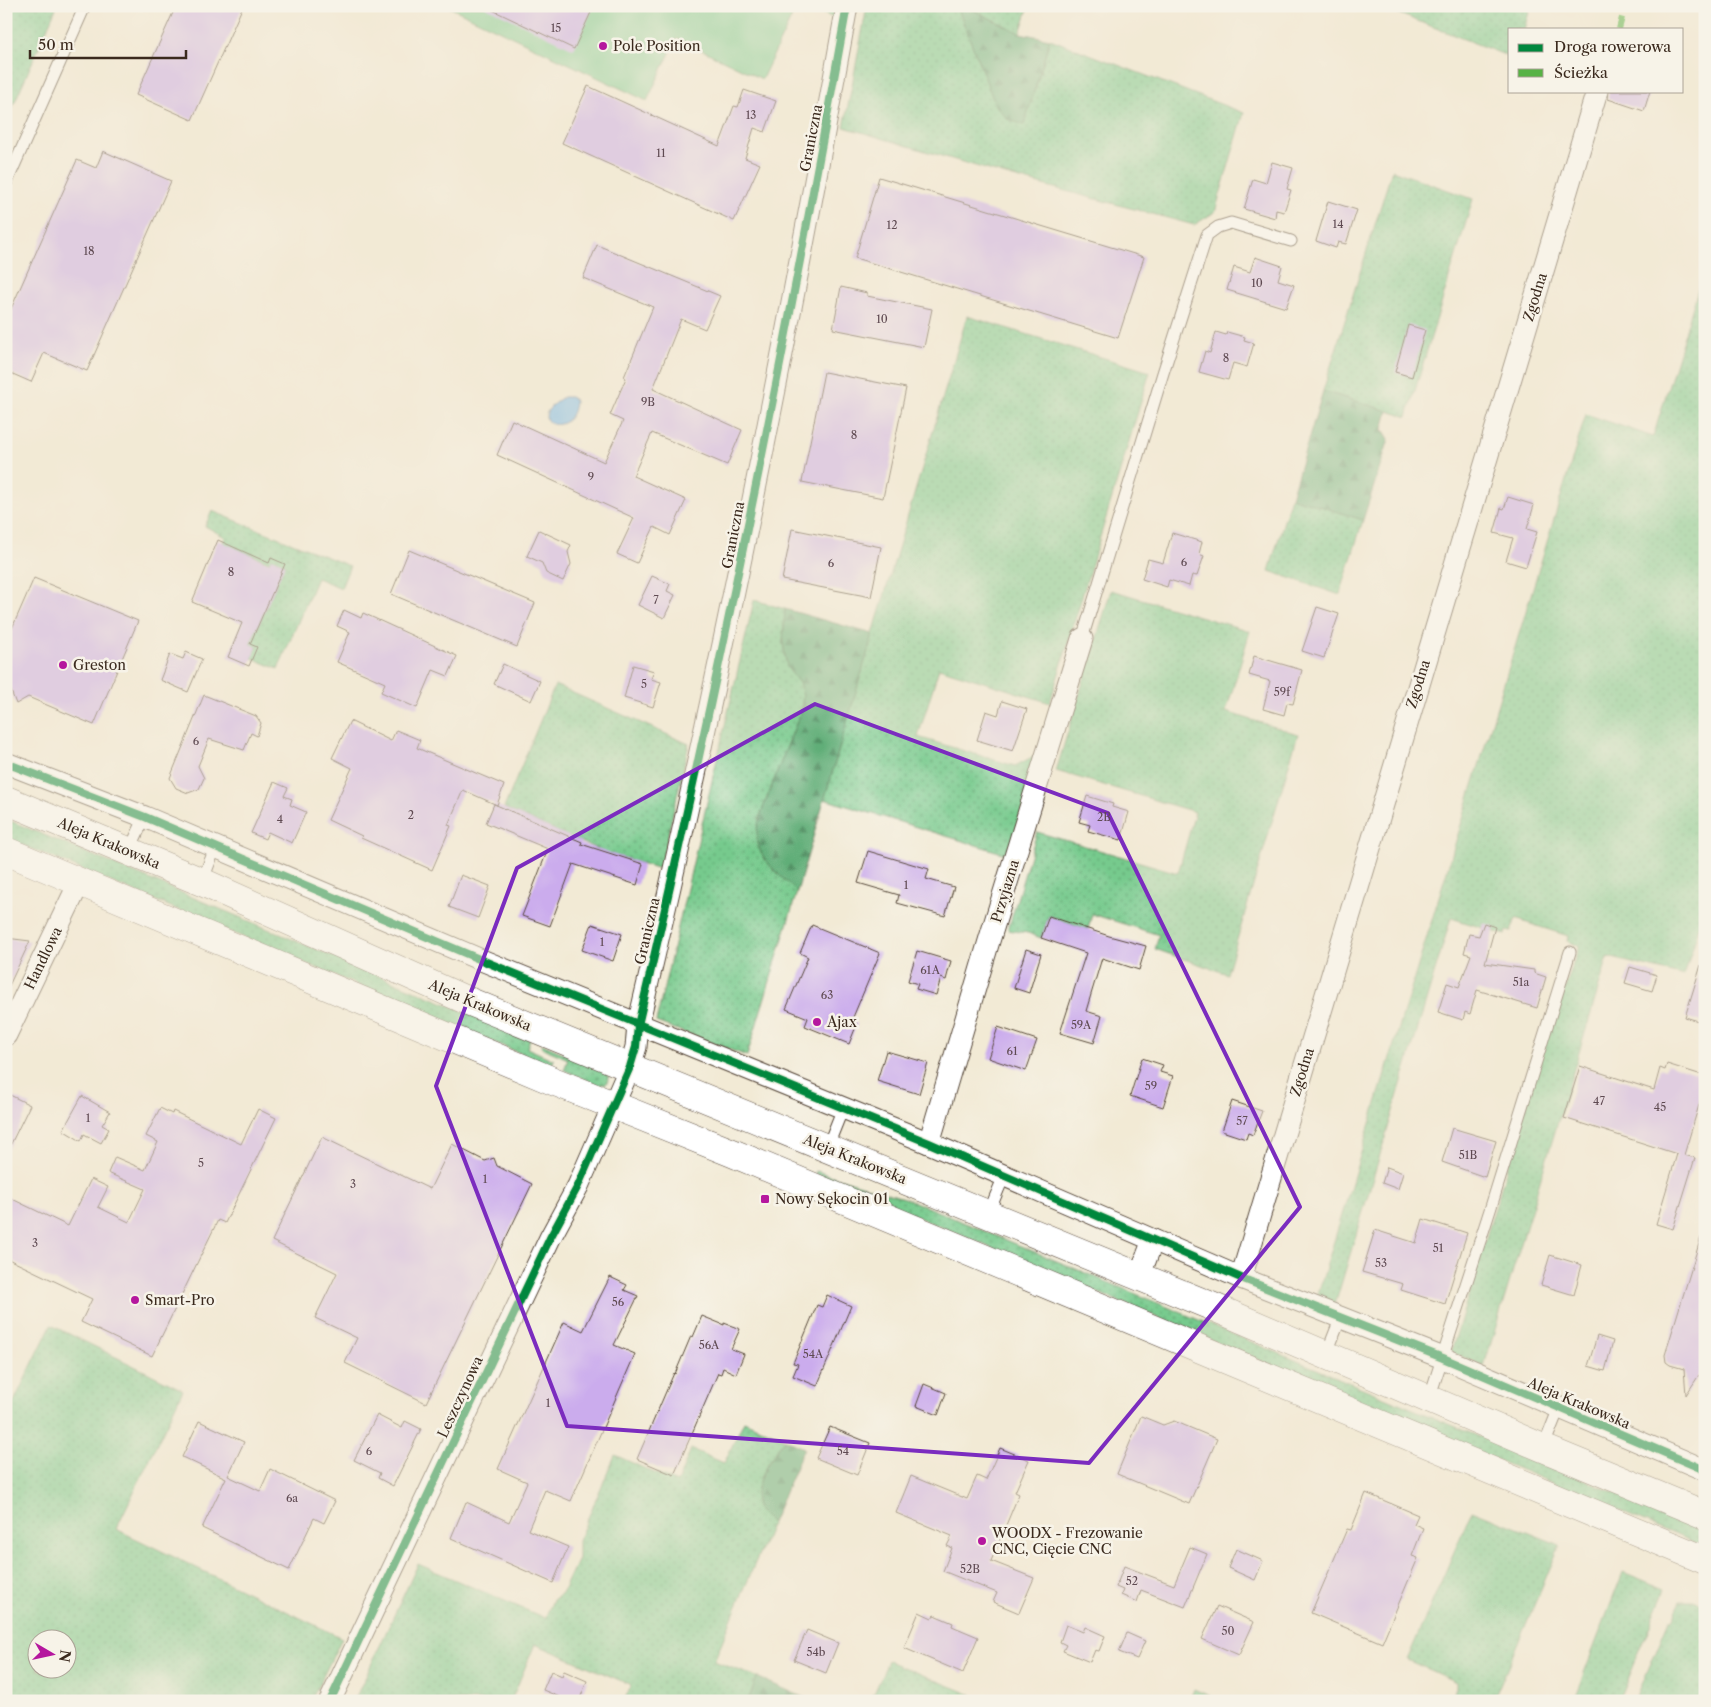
<svg xmlns="http://www.w3.org/2000/svg" width="1711" height="1707" viewBox="0 0 1711 1707" font-family="'Libre Caslon Text',serif">
	<style>
		.grass { fill: url(#grass-dots); stroke: #587a56; fill-rule: evenodd }
		.forest { fill: url(#forest-firs); stroke: #4e6c4b }
		.park { fill: #76ca8d; stroke: #587a56 }
		.water { fill: #77b9ec; stroke: #597285 }
		.building { fill: #cbaced }
		.lines { fill: none; stroke-linecap: round; stroke-linejoin: round }
		.lane-casing { stroke: #564739; stroke-width: 13 }
		.street-casing { stroke: #564739; stroke-width: 23 }
		.secondary-casing { stroke: #564739; stroke-width: 29 }
		.lane { stroke: #fff; stroke-width: 11 }
		.street { stroke: #fff; stroke-width: 21 }
		.secondary { stroke: #fff; stroke-width: 28 }
		.quiet { stroke: #57b245; stroke-width: 6; stroke-dasharray: 12 6; stroke-linecap: butt }
		.cycleway-casing { stroke: #f7f3e8; stroke-width: 11 }
		.cycleway { stroke: #00873e; stroke-width: 8 }
		.marked { fill: none; stroke: #7b2cbf; stroke-width: 4; stroke-linejoin: round }
		.poi-dot { fill: #b5179e; stroke: #f7f3e8; stroke-width: 2 }
		.labels { text-anchor: middle; dominant-baseline: central; stroke-width: 5; stroke-linejoin: round; paint-order: stroke }
		.number-label { font-size: 11px; fill: #5f4a52 }
		.poi-label { font-size: 14px; fill: #3b2a1e; stroke: #f7f3e8; text-anchor: start }
		.street-label { font-size: 14px; fill: #3b2a1e; stroke: #f7f3e8 }
	</style>
	<defs>
		<pattern id="grass-dots" width="8" height="8" patternUnits="userSpaceOnUse" patternTransform="scale(1.25)"><rect width="8" height="8" fill="#76ca8d"/><path d="M2 2h.1M6 6h.1" fill="none" stroke="#62a473" stroke-width="1.8" stroke-linecap="round"/></pattern>
		<pattern id="forest-firs" width="22" height="20" patternUnits="userSpaceOnUse" patternTransform="scale(1.25)"><rect width="22" height="20" fill="#60ae78"/><path d="M5 1l3.5 6h-7zM16 11l3.5 6h-7z" fill="#508e62"/></pattern>
	</defs>
	<rect width="100%" height="100%" fill="#f7f3e8"/>
	<filter id="ink" filterUnits="userSpaceOnUse"><feTurbulence type="fractalNoise" baseFrequency=".02" numOctaves="2"/><feDisplacementMap in="SourceGraphic" scale="10" xChannelSelector="R" yChannelSelector="G"/><feConvolveMatrix kernelMatrix="1 2 1 2 8 2 1 2 1" color-interpolation-filters="sRGB"/></filter>
	<filter id="wash" filterUnits="userSpaceOnUse"><feTurbulence type="fractalNoise" baseFrequency=".0096" numOctaves="4" result="noise"/><feDisplacementMap in="SourceGraphic" scale="20" xChannelSelector="R" yChannelSelector="G"/><feGaussianBlur stdDeviation="1.12" result="paint"/><feColorMatrix in="noise" values="0 0 0 0 0 0 0 0 0 0 0 0 0 0 0 0 0 1.4 0 .05"/><feComposite in="paint" operator="in"/></filter>
	<g filter="url(#wash)">
		<rect width="100%" height="100%" fill="#f2ead5"/>
		<g class="grass">
			<polygon points="6,6 57,6 6,122"/>
			<polygon points="808,6 840,6 837,20"/>
			<polygon points="867,6 957,6 995,104 1024,125 1050,39 1244,113 1215,212 1194,225 1009,176 844,127"/>
			<polygon points="965,6 1029,6 1020,33"/>
			<polygon points="1379,6 1531,6 1524,29 1510,29 1510,57"/>
			<polygon points="1392,170 1473,199 1407,417 1323,391"/>
			<polygon points="1705,267 1705,922 1701,921 1684,976 1608,957 1484,1366 1451,1352 1558,1001 1561,1000 1579,946 1567,941 1568,936 1524,922 1524,921 1516,918 1511,932 1506,931 1505,935 1451,918 1335,1305 1317,1297 1586,414 1653,437"/>
			<polygon points="967,316 1150,372 1050,703 939,668 918,737 1015,766 1034,756 1039,756 1009,855 824,799"/>
			<polygon points="1291,497 1363,520 1340,595 1269,571"/>
			<polygon points="212,511 350,566 341,588 317,578 278,669 252,658 257,647 250,644 285,564 271,558 269,562 223,543 225,537 205,526"/>
			<polygon points="1111,590 1250,631 1226,712 1298,734 1227,974 1155,949 1159,935 1092,914 1088,929 1049,916 1041,938 1028,933 1008,930 1037,832 1178,873 1195,812 1056,771"/>
			<polygon points="754,600 785,609 783,643 787,667 799,683 803,695 801,711 760,816 758,846 767,862 797,892 747,1056 656,1022"/>
			<polygon points="555,685 689,744 660,869 604,852 504,808"/>
			<polygon points="6,819 530,1039 527,1048 554,1060 551,1066 6,838"/>
			<path d="M542,1044L606,1071C609,1076 609,1079 606,1084L598,1085L564,1070L568,1059L541,1047Z"/>
			<polygon points="816,1171 910,1200 1639,1503 1705,1531 1705,1547 815,1174"/>
			<path d="M51,1325L183,1390L116,1529L342,1638L311,1701H14L16,1697L6,1693V1418ZM38,1640H68V1670H38Z"/>
			<path d="M744,1421L785,1439C773,1454 750,1486 757,1506C759,1513 767,1518 772,1523L714,1661L757,1677L748,1701H624L631,1685L535,1644L511,1701H354L418,1564L545,1618L553,1600L562,1593L578,1559V1541L615,1455L677,1483L691,1449L724,1463Z"/>
			<polygon points="1472,1510 1560,1545 1493,1701 1451,1701 1456,1688 1456,1682 1407,1660"/>
			<polygon points="1623,1572 1665,1589 1618,1701 1573,1701"/>
			<polygon points="1681,1601 1694,1601 1705,1605 1705,1701 1637,1701 1637,1696 1669,1620 1672,1620"/>
			<polygon points="888,1661 970,1694 981,1701 871,1701"/>
			<polygon points="1194,1689 1221,1701 1189,1701"/>
		</g>
		<g class="forest">
			<polygon points="957,6 965,6 1020,33 1050,39 1024,125 1007,119 995,104"/>
			<polygon points="1323,391 1388,411 1383,429 1389,439 1363,520 1291,497"/>
			<path d="M785,609L873,634L797,892C781,876 754,857 757,832C757,827 759,821 760,816L801,711L803,695L799,683L787,667L783,643Z"/>
			<path d="M785,1439L804,1448L772,1523C767,1518 759,1513 757,1506C750,1486 773,1454 785,1439Z"/>
			<polygon points="757,1677 812,1701 748,1701"/>
		</g>
		<polygon class="park" points="447,6 797,6 762,79 677,38 647,101"/>
		<path class="water" d="M563,397H570L575,400C574,437 532,426 551,407C554,403 559,400 563,397Z"/>
		<g id="blocks">
			<g class="building">
				<polygon points="176,6 243,6 192,120 136,95"/>
				<polygon points="484,6 594,6 574,49"/>
				<polygon points="588,86 719,146 734,106 738,107 744,90 776,101 765,132 754,128 745,158 760,164 734,221 562,143"/>
				<polygon points="1609,91 1650,91 1644,111 1608,99"/>
				<polygon points="103,151 171,181 87,371 44,353 31,382 6,371 6,320 77,160 96,168"/>
				<polygon points="1272,162 1293,168 1287,189 1291,190 1284,212 1276,210 1275,218 1244,209 1253,179 1266,183"/>
				<polygon points="879,177 1144,257 1118,338 855,258"/>
				<polygon points="1328,201 1357,210 1346,244 1338,242 1336,248 1316,241"/>
				<polygon points="597,245 720,296 705,329 681,319 653,389 742,430 727,465 652,433 633,476 686,500 670,535 654,527 637,563 617,554 634,518 497,455 512,420 604,462 623,421 610,415 626,378 624,377 653,307 583,278"/>
				<polygon points="1255,257 1282,266 1278,280 1294,285 1286,308 1227,290 1234,267 1250,272"/>
				<polygon points="841,287 867,293 867,296 932,309 924,347 833,329"/>
				<polygon points="1408,325 1425,330 1412,377 1395,372"/>
				<polygon points="1216,332 1226,335 1227,332 1245,337 1244,340 1254,343 1247,367 1233,363 1228,380 1199,372 1205,351 1210,353"/>
				<polygon points="824,372 906,388 883,498 802,482"/>
				<polygon points="1508,497 1534,505 1527,529 1537,532 1526,567 1506,561 1513,538 1494,533 1501,508 1504,509"/>
				<polygon points="792,529 881,547 871,597 782,580"/>
				<polygon points="539,530 571,545 568,552 571,564 563,581 546,573 542,563 527,556"/>
				<polygon points="1172,533 1202,542 1199,554 1204,556 1197,576 1192,575 1189,586 1169,580 1167,587 1142,579 1148,559 1163,563"/>
				<polygon points="218,540 269,563 271,558 285,564 250,644 257,647 249,666 228,657 242,623 192,602"/>
				<polygon points="409,550 535,603 517,647 391,594"/>
				<polygon points="652,576 670,584 667,591 675,595 664,618 638,605"/>
				<polygon points="34,578 138,621 94,725 28,697 16,704 11,691 6,688 6,642"/>
				<polygon points="1317,607 1339,614 1324,658 1302,651"/>
				<polygon points="344,610 361,618 363,613 457,656 448,676 433,670 417,708 381,692 385,683 337,662 350,632 337,626"/>
				<polygon points="186,652 202,659 188,692 160,680 170,654 183,659"/>
				<polygon points="1254,656 1302,670 1293,704 1287,703 1284,715 1263,709 1270,681 1249,675"/>
				<polygon points="503,664 540,681 531,701 494,684"/>
				<polygon points="633,665 654,671 651,679 661,682 653,707 624,698"/>
				<polygon points="204,695 256,716 261,723 257,736 251,733 244,750 209,739 198,766 204,778 199,789 188,793 176,788 170,778"/>
				<polygon points="1002,701 1027,709 1013,751 977,740 986,711 998,715"/>
				<polygon points="350,721 391,741 396,730 420,740 417,748 504,785 497,805 463,790 448,825 451,826 432,870 361,838 362,836 328,820 352,768 332,758"/>
				<polygon points="274,782 288,788 284,796 292,799 290,805 306,812 292,843 268,832 265,839 251,833"/>
				<polygon points="1087,796 1113,804 1112,807 1129,812 1121,840 1088,831 1090,825 1079,822"/>
				<polygon points="494,804 582,842 581,844 643,864 637,885 573,864 550,926 522,916 548,849 486,823"/>
				<polygon points="868,851 929,869 926,879 954,887 945,916 897,903 899,895 858,883"/>
				<polygon points="461,875 490,886 478,918 449,907"/>
				<polygon points="1049,916 1109,936 1146,946 1139,970 1102,958 1086,1011 1102,1016 1094,1043 1060,1033 1086,953 1041,938"/>
				<polygon points="1484,923 1495,927 1485,963 1534,970 1534,973 1546,977 1537,1008 1477,990 1470,1014 1465,1012 1463,1020 1438,1012 1447,983 1459,987 1471,955 1464,953 1469,934 1479,936"/>
				<polygon points="592,924 622,934 613,961 582,950"/>
				<polygon points="812,925 880,953 851,1022 857,1024 849,1044 805,1026 808,1018 786,1009 808,957 800,953"/>
				<polygon points="6,938 30,941 6,992"/>
				<polygon points="1026,949 1041,954 1029,993 1014,988"/>
				<polygon points="917,951 951,961 946,980 941,978 936,995 916,989 918,984 908,981"/>
				<polygon points="1701,965 1705,966 1705,1023 1685,1017"/>
				<polygon points="1630,967 1657,975 1652,991 1625,983"/>
				<polygon points="998,1027 1037,1040 1026,1071 988,1058"/>
				<polygon points="886,1051 928,1063 919,1094 877,1081"/>
				<polygon points="1142,1058 1163,1065 1160,1072 1173,1076 1163,1107 1130,1096"/>
				<polygon points="1667,1064 1705,1076 1705,1085 1684,1155 1695,1158 1673,1229 1656,1224 1677,1154 1564,1118 1580,1066 1654,1090 1660,1068 1665,1070"/>
				<polygon points="6,1093 30,1105 6,1154"/>
				<polygon points="82,1096 110,1112 102,1125 109,1129 101,1143 84,1134 81,1141 63,1130"/>
				<polygon points="1232,1101 1262,1111 1253,1135 1248,1133 1246,1139 1222,1131"/>
				<polygon points="160,1108 172,1114 173,1111 241,1144 258,1109 276,1118 225,1223 218,1220 152,1356 81,1322 92,1299 6,1258 6,1196 68,1226 91,1179 108,1187 98,1207 129,1222 145,1189 108,1173 115,1157 145,1170 158,1142 146,1136"/>
				<polygon points="1452,1128 1496,1141 1485,1177 1442,1162"/>
				<polygon points="322,1137 430,1189 452,1144 485,1161 494,1158 497,1166 532,1184 426,1403 345,1363 357,1338 315,1318 337,1273 272,1241"/>
				<polygon points="1387,1167 1403,1173 1398,1189 1382,1183"/>
				<polygon points="1423,1219 1467,1233 1445,1304 1401,1290 1403,1284 1362,1272 1375,1230 1416,1243"/>
				<polygon points="1701,1237 1705,1238 1705,1374 1699,1375 1686,1395 1684,1369 1670,1365 1666,1362 1665,1355"/>
				<polygon points="1550,1255 1582,1265 1574,1295 1541,1285"/>
				<polygon points="610,1277 627,1285 624,1290 638,1296 614,1345 635,1354 571,1501 545,1490 528,1530 568,1547 553,1583 451,1538 466,1502 509,1522 527,1482 498,1469 564,1322 583,1331"/>
				<polygon points="827,1295 851,1306 817,1386 793,1376 798,1364 793,1363 817,1305 822,1307"/>
				<polygon points="702,1316 724,1325 724,1323 740,1329 731,1349 744,1354 736,1374 723,1368 721,1374 718,1373 674,1475 637,1459 674,1373 675,1374 691,1336 693,1337"/>
				<polygon points="1597,1336 1613,1341 1605,1371 1588,1366"/>
				<polygon points="924,1384 946,1393 938,1415 916,1406"/>
				<polygon points="377,1415 402,1428 405,1421 421,1429 393,1486 378,1478 380,1473 354,1460"/>
				<polygon points="1141,1416 1163,1425 1174,1421 1217,1439 1189,1504 1117,1474"/>
				<polygon points="199,1421 244,1442 228,1476 260,1491 270,1469 335,1501 324,1523 314,1518 289,1570 202,1528 226,1478 182,1457"/>
				<polygon points="830,1427 870,1443 857,1475 816,1458"/>
				<polygon points="1000,1448 1029,1460 1015,1492 1019,1494 991,1561 1034,1578 1019,1613 993,1602 997,1593 943,1571 952,1548 947,1546 952,1536 896,1513 911,1476 967,1499 977,1476 986,1480"/>
				<polygon points="1366,1493 1418,1515 1414,1524 1423,1528 1412,1556 1418,1558 1382,1643 1311,1613 1347,1529 1351,1530"/>
				<polygon points="1190,1547 1207,1554 1185,1607 1141,1590 1137,1602 1121,1595 1123,1590 1116,1587 1124,1566 1174,1585"/>
				<polygon points="1236,1549 1263,1561 1255,1580 1228,1568"/>
				<polygon points="1217,1606 1254,1622 1239,1655 1202,1639"/>
				<polygon points="919,1612 932,1618 934,1615 953,1623 952,1626 978,1637 963,1673 904,1648"/>
				<polygon points="1066,1625 1083,1632 1085,1627 1105,1636 1099,1651 1095,1650 1090,1662 1063,1651 1066,1645 1060,1642"/>
				<polygon points="807,1630 838,1643 826,1673 794,1660"/>
				<polygon points="1127,1633 1145,1641 1137,1659 1119,1652"/>
				<polygon points="551,1671 562,1676 564,1671 587,1681 579,1701 569,1701 543,1690"/>
			</g>
		</g>
	</g>
	<g filter="url(#ink)">
		<use href="#blocks" fill-opacity="0" stroke="#564739" stroke-width="1"/>
		<g class="lines">
			<defs>
				<g id="lane">
					<polyline points="6,184 85,6"/>
					<polyline points="1082,639 1163,373 1207,235 1218,227 1231,223 1291,241"/>
					<polyline points="129,851 145,817"/>
					<polyline points="202,882 215,848"/>
					<polyline points="827,1148 843,1108"/>
					<polyline points="988,1214 1004,1176"/>
					<polyline points="1326,1355 1341,1317"/>
					<polyline points="1429,1399 1490,1210 1570,952"/>
					<polyline points="1543,1448 1559,1408"/>
				</g>
				<g id="street">
					<polyline points="6,763 145,817 479,959 929,1143 1241,1278 1443,1358 1705,1470"/>
					<polyline points="6,1035 80,881"/>
					<polyline points="929,1143 989,941 1082,639"/>
					<polyline points="1139,1277 1153,1240"/>
					<polyline points="1241,1278 1597,91"/>
					<path d="M330,1701L550,1238L578,1186L630,1067L636,1047L638,1025C718,687 786,347 847,6"/>
				</g>
				<g id="secondary">
					<polyline points="6,800 202,882 468,1001 1216,1308 1543,1448 1705,1515"/>
					<polyline points="6,851 553,1081 730,1152 1705,1560"/>
				</g>
			</defs>
			<use href="#lane" class="lane-casing"/>
			<use href="#street" class="street-casing"/>
			<use href="#secondary" class="secondary-casing"/>
			<use href="#lane" class="lane"/>
			<use href="#street" class="street"/>
			<use href="#secondary" class="secondary"/>
			<polyline class="quiet" points="1619,29 1625,6"/>
			<defs>
				<g id="cycleway">
					<polyline points="6,763 145,817 479,959 929,1143 1241,1278 1443,1358 1705,1470"/>
					<path d="M330,1701L550,1238L578,1186L630,1067L636,1047L638,1025C718,687 786,347 847,6"/>
				</g>
			</defs>
			<use href="#cycleway" class="cycleway-casing"/>
			<use href="#cycleway" class="cycleway"/>
		</g>
	</g>
	<path d="M0 0H1711V1707H0ZM815,704L1108,813L1300,1207L1089,1463L567,1426L436,1086L517,868Z" fill="#f2ead5" fill-opacity=".55" fill-rule="evenodd"/>
	<path class="marked" d="M815,704L1108,813L1300,1207L1089,1463L567,1426L436,1086L517,868Z"/>
	<g class="poi-dot">
		<circle cx="603" cy="46" r="5"/>
		<circle cx="63" cy="665" r="5"/>
		<circle cx="817" cy="1022" r="5"/>
		<rect x="760" y="1194" width="10" height="10" rx="2.5"/>
		<circle cx="135" cy="1300" r="5"/>
		<circle cx="982" cy="1541" r="5"/>
	</g>
	<g class="labels">
		<g class="number-label">
			<text x="556" y="28">15</text>
			<text x="751" y="115">13</text>
			<text x="661" y="153">11</text>
			<text x="1338" y="224">14</text>
			<text x="892" y="225">12</text>
			<text x="89" y="251">18</text>
			<text x="1257" y="283">10</text>
			<text x="882" y="319">10</text>
			<text x="1226" y="358">8</text>
			<text x="648" y="402">9B</text>
			<text x="854" y="435">8</text>
			<text x="591" y="477">9</text>
			<text x="1184" y="562">6</text>
			<text x="831" y="563">6</text>
			<text x="231" y="572">8</text>
			<text x="656" y="600">7</text>
			<text x="644" y="684">5</text>
			<text x="1282" y="692">59f</text>
			<text x="196" y="741">6</text>
			<text x="411" y="815">2</text>
			<text x="1104" y="817">2B</text>
			<text x="280" y="819">4</text>
			<text x="906" y="885">1</text>
			<text x="602" y="942">1</text>
			<text x="930" y="970">61A</text>
			<text x="1521" y="982">51a</text>
			<text x="827" y="995">63</text>
			<text x="1081" y="1025">59A</text>
			<text x="1012" y="1051">61</text>
			<text x="1151" y="1086">59</text>
			<text x="1599" y="1101">47</text>
			<text x="1660" y="1107">45</text>
			<text x="88" y="1118">1</text>
			<text x="1242" y="1121">57</text>
			<text x="1468" y="1155">51B</text>
			<text x="201" y="1163">5</text>
			<text x="485" y="1179">1</text>
			<text x="353" y="1184">3</text>
			<text x="35" y="1243">3</text>
			<text x="1438" y="1248">51</text>
			<text x="1381" y="1263">53</text>
			<text x="618" y="1302">56</text>
			<text x="709" y="1345">56A</text>
			<text x="813" y="1354">54A</text>
			<text x="548" y="1403">1</text>
			<text x="369" y="1451">6</text>
			<text x="843" y="1451">54</text>
			<text x="292" y="1498">6a</text>
			<text x="970" y="1569">52B</text>
			<text x="1132" y="1581">52</text>
			<text x="1228" y="1631">50</text>
			<text x="816" y="1652">54b</text>
		</g>
		<g class="poi-label">
			<text x="613" y="46">Pole Position</text>
			<text x="73" y="665">Greston</text>
			<text x="827" y="1022">Ajax</text>
			<text x="775" y="1199">Nowy Sękocin 01</text>
			<text x="145" y="1300">Smart-Pro</text>
			<text x="992" y="1533">WOODX - Frezowanie<tspan x="992" dy="16">CNC, Cięcie CNC</tspan></text>
		</g>
		<g class="street-label">
			<text transform="translate(811 138) rotate(-79)">Graniczna</text>
			<text transform="translate(1535 297) rotate(-73)">Zgodna</text>
			<text transform="translate(733 535) rotate(-79)">Graniczna</text>
			<text transform="translate(1418 684) rotate(-73)">Zgodna</text>
			<text transform="translate(109 843) rotate(23)">Aleja Krakowska</text>
			<text transform="translate(1005 891) rotate(-73)">Przyjazna</text>
			<text transform="translate(647 931) rotate(-77)">Graniczna</text>
			<text transform="translate(43 958) rotate(-64)">Handlowa</text>
			<text transform="translate(480 1005) rotate(23)">Aleja Krakowska</text>
			<text transform="translate(1302 1072) rotate(-73)">Zgodna</text>
			<text transform="translate(855 1159) rotate(22)">Aleja Krakowska</text>
			<text transform="translate(460 1397) rotate(-65)">Leszczynowa</text>
			<text transform="translate(1579 1403) rotate(23)">Aleja Krakowska</text>
		</g>
	</g>
	<rect width="1711" height="1707" fill="none" stroke="#f7f3e8" stroke-width="25"/>
	<rect x="1508" y="28" width="175" height="65" fill="#f7f3e8" stroke="#aca397"/>
	<rect x="1518" y="44" width="25" height="8" fill="#00873e" stroke="#aca397"/>
	<text x="1554" y="52" font-size="15" fill="#3b2a1e">Droga rowerowa</text>
	<rect x="1518" y="69" width="25" height="8" fill="#57b245" stroke="#aca397"/>
	<text x="1554" y="78" font-size="15" fill="#3b2a1e">Ścieżka</text>
	<g transform="translate(52 1654) rotate(99)"><circle r="24" fill="#f7f3e8" stroke="#aca397"/>
	<path d="M0-4L9 19L0 12L-9 19Z" fill="#b5179e"/>
	<text y="-8" font-size="14" font-weight="bold" text-anchor="middle" fill="#3b2a1e">N</text>
	</g>
	<path d="M30 50v8h156v-8" fill="none" stroke="#3b2a1e" stroke-width="2.5"/>
	<text x="38" y="50" font-size="15" fill="#3b2a1e" stroke="#f7f3e8" stroke-width="4" paint-order="stroke">50 m</text>
</svg>
